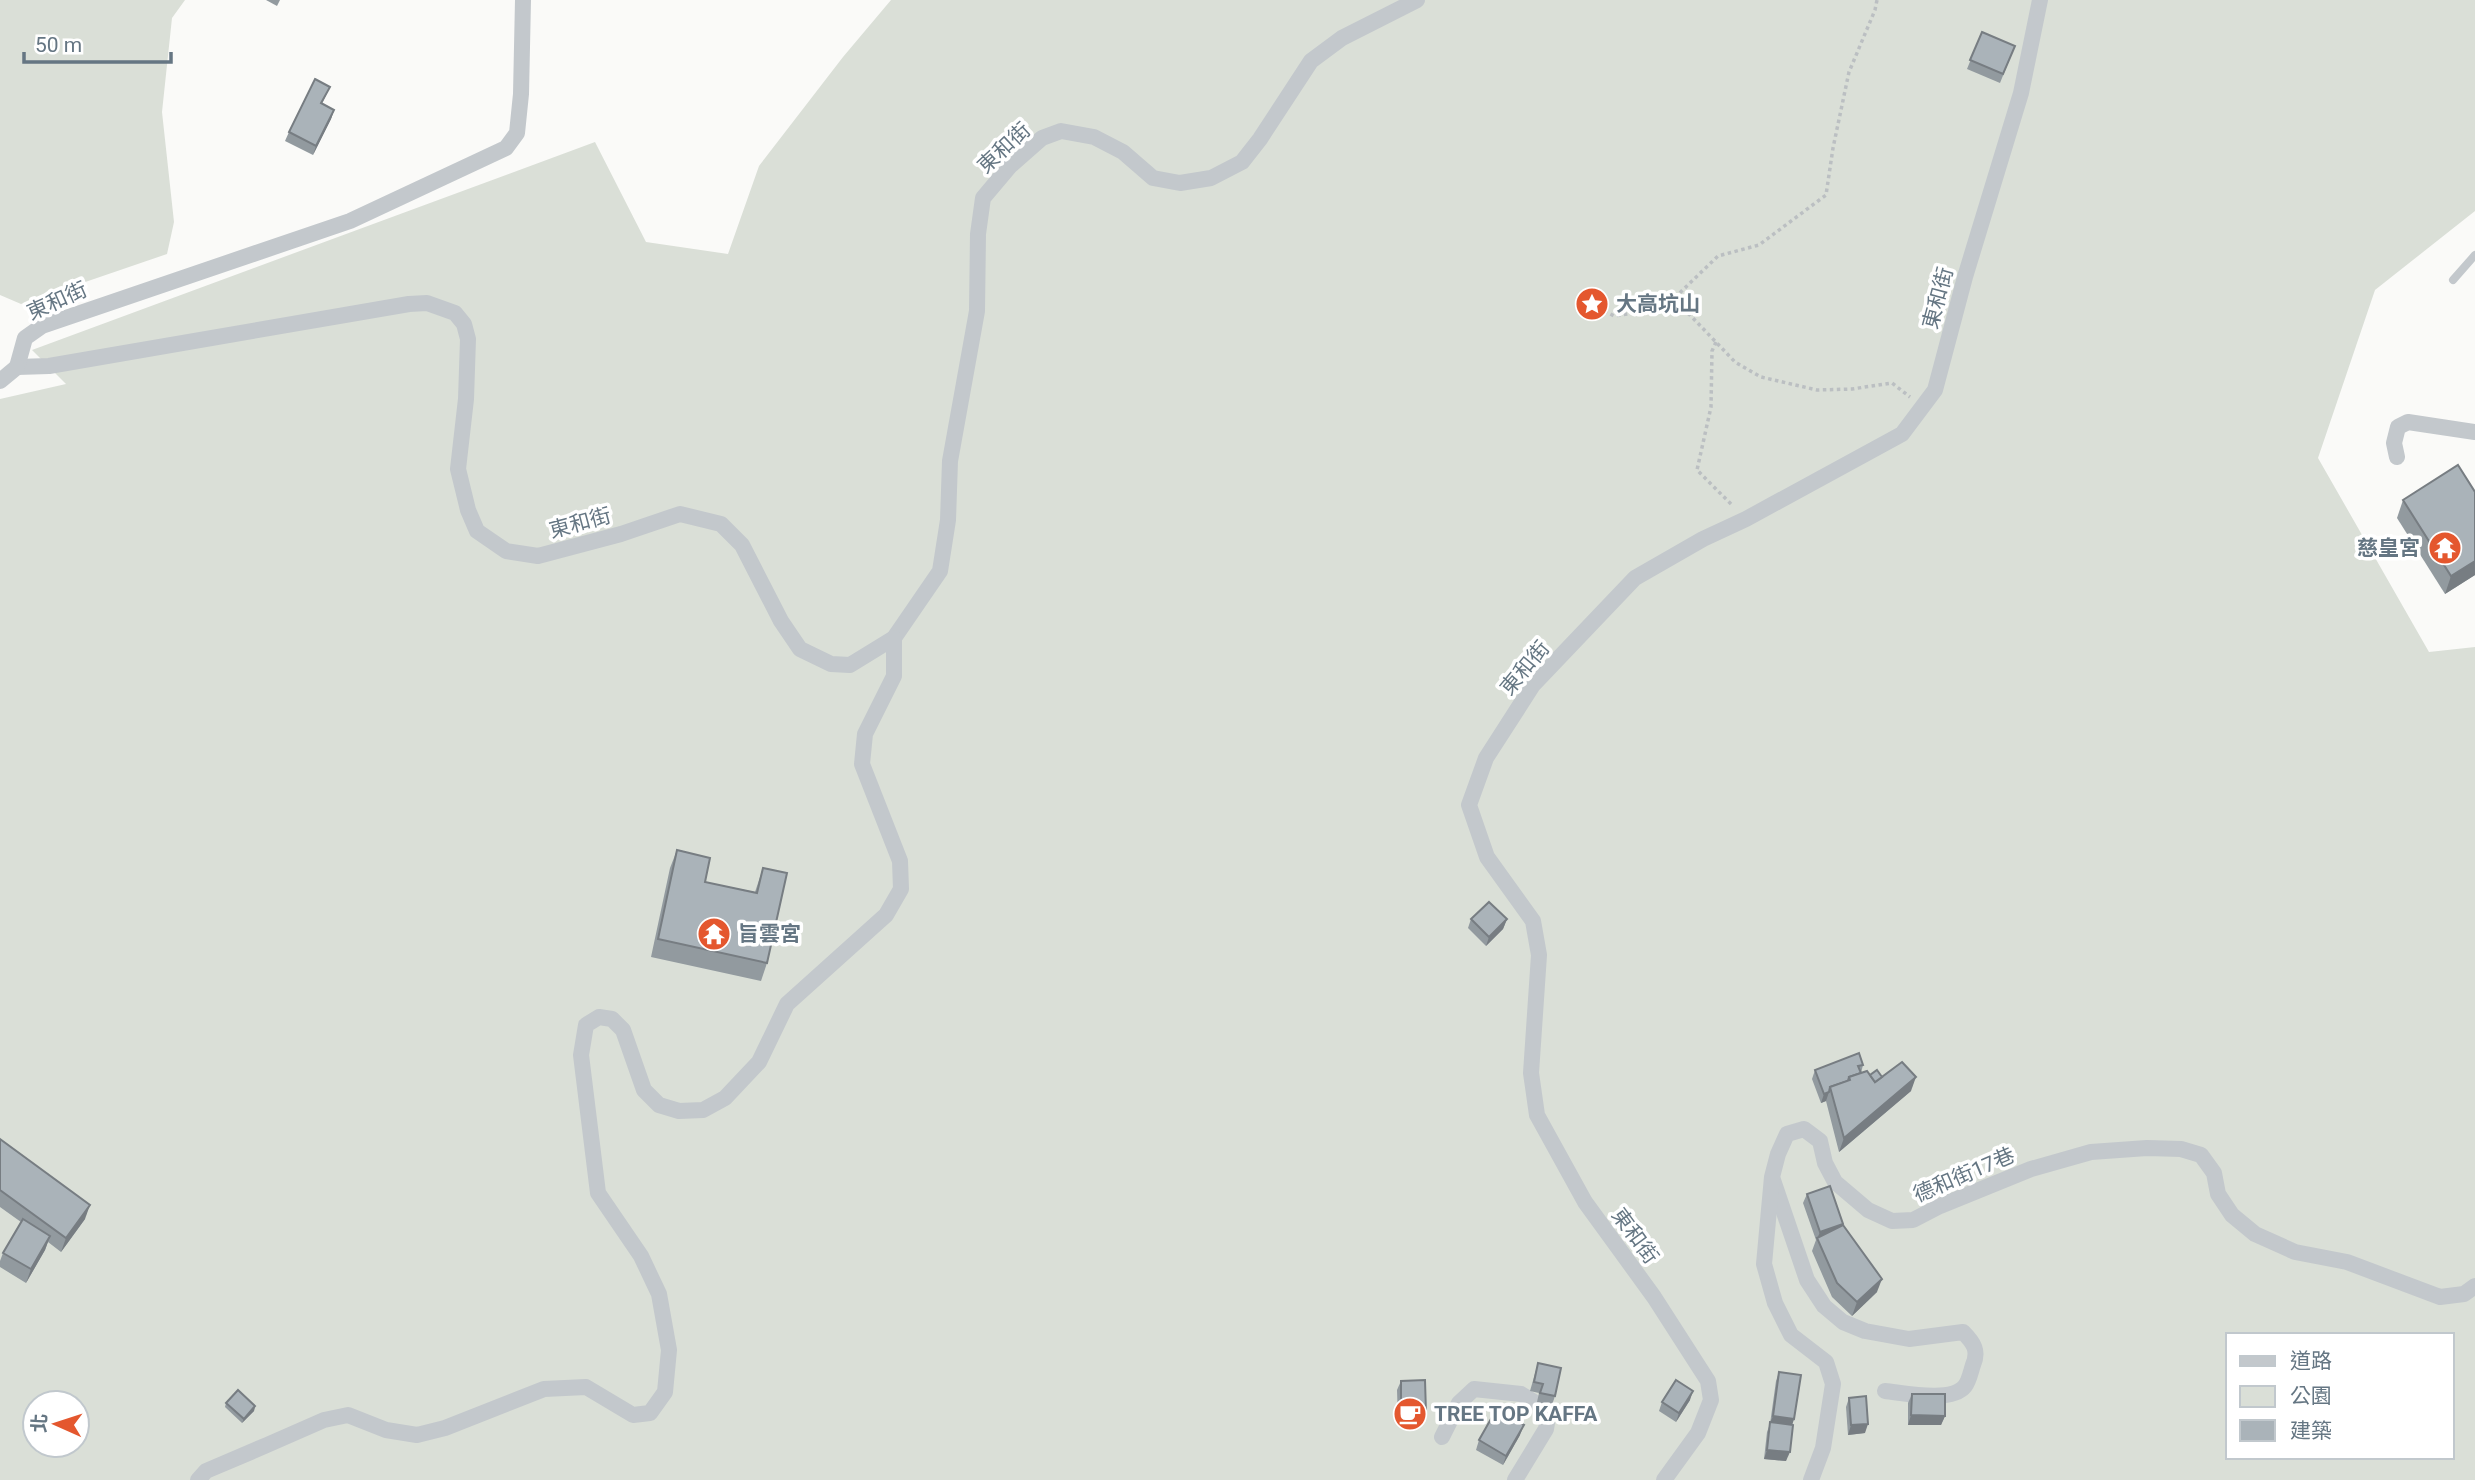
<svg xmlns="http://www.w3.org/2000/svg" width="2475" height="1480" viewBox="0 0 2475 1480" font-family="Roboto,'Noto Sans TC',sans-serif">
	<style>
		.green { fill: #dadfd7; fill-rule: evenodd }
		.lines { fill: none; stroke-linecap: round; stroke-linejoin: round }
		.path { stroke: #bbbfc2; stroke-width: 3.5; stroke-dasharray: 3.5 3.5; stroke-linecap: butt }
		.service { stroke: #c3c8cc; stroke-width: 8 }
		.minor { stroke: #c3c8cc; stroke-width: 16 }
		.wall { fill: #929a9f }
		.shaded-wall { fill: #777d82 }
		.building { fill: #aab3b9; stroke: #777d82; stroke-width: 2 }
		.labels { text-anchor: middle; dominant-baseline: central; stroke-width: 7; stroke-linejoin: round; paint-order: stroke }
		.street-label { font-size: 21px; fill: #657683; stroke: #fff }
		.poi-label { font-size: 21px; font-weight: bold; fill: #657683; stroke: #fff; text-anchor: start }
	</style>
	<rect width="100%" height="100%" fill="#fafaf8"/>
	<g class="green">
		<polygon points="0,0 185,0 172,18 162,112 174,222 167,254 21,304 0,295"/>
		<path d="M891,0H2475V211L2375,290L2318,458L2429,652L2475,647V1480H0V399L66,384L32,350L595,142L646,242L728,254L759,166L843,57ZM2228,1335H2452V1457H2228ZM35,1403H77V1445H35Z"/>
	</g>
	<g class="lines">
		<g class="path">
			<polyline points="1671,301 1690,315 1735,362 1761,377 1817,390 1852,389 1892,383 1910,397"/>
			<polyline points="1592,304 1614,316 1663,309 1718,256 1759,245 1826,195 1833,148 1849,72 1875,10 1877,0"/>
			<polyline points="1716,342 1712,351 1711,407 1697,470 1732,505"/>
		</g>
		<polyline class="service" points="2453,280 2475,255"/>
		<g class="minor">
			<polyline points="17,367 49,366 409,304 427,303 455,313 464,324 468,339 466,399 458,469 468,510 477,531 506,551 538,556 621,534 680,514 721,524 742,545 781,621 800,649 831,664 850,665 894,638 940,571 948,520 950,461 977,311 978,234 983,198 1010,166 1042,138 1061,131 1094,137 1123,152 1153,178 1180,183 1211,178 1242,162 1260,139 1311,61 1342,38 1417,0"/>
			<polyline points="17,367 25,338 42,326 350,221 506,148 517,133 521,94 523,0"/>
			<polyline points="0,381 17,367"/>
			<polyline points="2397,457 2394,443 2398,427 2408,422 2475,432"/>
			<path d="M1773,1180L1807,1280L1824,1306L1843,1322L1865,1331L1909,1339L1963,1332C1974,1343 1979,1351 1973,1365C1971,1371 1969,1381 1965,1386C1952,1403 1905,1393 1885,1391"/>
			<polyline points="1442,1437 1459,1403 1474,1389 1521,1394 1549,1411 1546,1429 1515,1480"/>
			<polyline points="198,1480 206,1471 267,1445 324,1420 348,1415 386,1430 417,1435 445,1428 544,1389 586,1387 633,1415 650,1413 665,1392 669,1350 659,1294 641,1256 598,1193 581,1055 586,1025 599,1017 612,1019 623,1030 644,1090 659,1105 679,1111 703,1110 725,1098 759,1062 787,1004 886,915 901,889 900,861 862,764 865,734 894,676 894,638"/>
			<polyline points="1664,1480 1698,1433 1711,1400 1708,1381 1654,1297 1585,1202 1537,1115 1531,1073 1539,955 1533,921 1487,857 1469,805 1486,758 1533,685 1635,578 1703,539 1746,519 1902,434 1935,390 1965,277 2021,93 2040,0"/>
			<polyline points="1811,1480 1823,1448 1833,1384 1826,1362 1791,1335 1775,1303 1764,1264 1772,1177 1778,1154 1787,1134 1804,1129 1820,1141 1825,1163 1835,1182 1868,1210 1892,1221 1913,1220 1940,1206 2031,1169 2091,1152 2147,1148 2181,1149 2201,1155 2214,1173 2218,1194 2232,1215 2255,1234 2295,1252 2347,1262 2440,1297 2464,1294 2475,1286"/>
		</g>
	</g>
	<g class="wall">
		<polygon points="266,0 280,0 277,6"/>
		<polygon points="1982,32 2015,46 2000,83 1967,69"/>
		<polygon points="330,87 322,104 334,110 331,119 313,155 285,141 289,132"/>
		<polygon points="2475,492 2475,575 2445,594 2397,518 2403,500"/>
		<polygon points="677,850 705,882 755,892 763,868 767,963 761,981 651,957 670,868"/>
		<polygon points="1471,919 1507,919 1503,929 1486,946 1468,928"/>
		<polygon points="1863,1065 1861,1073 1882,1077 1911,1091 1839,1152 1826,1101 1821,1103 1812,1079 1815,1070"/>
		<polygon points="0,1139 85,1219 61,1252 48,1242 45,1250 26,1283 0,1267 0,1261 3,1253 21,1222 0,1207"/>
		<polygon points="1807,1194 1843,1225 1877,1292 1852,1316 1832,1297 1812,1251 1816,1240 1803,1203"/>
		<polygon points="1538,1363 1555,1396 1552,1405 1537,1402 1539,1393 1530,1391"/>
		<polygon points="1779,1372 1794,1419 1792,1425 1786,1461 1764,1459 1767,1432 1770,1424 1776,1381"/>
		<polygon points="1401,1381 1426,1413 1423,1422 1398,1422 1397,1390"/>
		<polygon points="1912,1394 1945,1416 1941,1425 1908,1425 1908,1403"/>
		<polygon points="1849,1398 1865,1433 1848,1435 1846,1407"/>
		<polygon points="1690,1400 1676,1422 1659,1411 1662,1402"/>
		<polygon points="226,1403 255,1406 254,1411 242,1423 225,1407"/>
		<polygon points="1520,1435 1503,1465 1476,1450 1479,1440"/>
	</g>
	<g class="shaded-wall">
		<polygon points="334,110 331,119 313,155 316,146"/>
		<polygon points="2475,561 2475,575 2445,594 2451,576"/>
		<polygon points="1507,919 1503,929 1486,946 1489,937"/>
		<polygon points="1916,1077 1911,1091 1839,1152 1844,1138"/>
		<polygon points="1829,1092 1826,1101 1821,1103 1824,1094"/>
		<polygon points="90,1205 85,1219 61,1252 66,1238"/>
		<polygon points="1843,1224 1840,1233 1817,1239 1820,1232"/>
		<polygon points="50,1236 45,1250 26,1283 31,1269"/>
		<polygon points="1882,1279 1877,1292 1852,1316 1857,1302"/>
		<polygon points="1693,1391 1690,1400 1676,1422 1679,1413"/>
		<polygon points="255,1406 254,1411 242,1423 244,1419"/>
		<polygon points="1401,1413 1426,1413 1423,1422 1398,1422"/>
		<polygon points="1911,1415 1945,1416 1941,1425 1908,1425"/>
		<polygon points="1773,1416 1794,1419 1791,1428 1769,1425"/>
		<polygon points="1868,1424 1865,1433 1848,1435 1851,1425"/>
		<polygon points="1524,1425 1520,1435 1503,1465 1506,1456"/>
		<polygon points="1767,1450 1790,1452 1786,1461 1764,1459"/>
	</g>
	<g class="building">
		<polygon points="1982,32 2015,46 2003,74 1970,60"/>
		<polygon points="315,79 330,87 321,103 334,110 316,146 289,132"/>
		<polygon points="2458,465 2475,492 2475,561 2451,576 2403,500"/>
		<polygon points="677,850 710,858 705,882 757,893 763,868 787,873 767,963 658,939"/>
		<polygon points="1489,902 1507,919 1489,937 1471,919"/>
		<polygon points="1859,1053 1863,1065 1858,1066 1861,1073 1849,1077 1848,1081 1830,1087 1829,1092 1824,1094 1815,1070"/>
		<polygon points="1902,1062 1916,1077 1844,1138 1830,1087 1850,1080 1849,1077 1867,1071 1875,1082"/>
		<polygon points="1877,1070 1882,1077 1875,1082 1870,1075"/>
		<polygon points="0,1139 90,1205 66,1238 0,1190"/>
		<polygon points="1830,1186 1843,1224 1820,1232 1807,1194"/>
		<polygon points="23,1219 50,1236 31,1269 3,1253"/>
		<polygon points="1843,1225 1882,1279 1857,1302 1837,1283 1817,1238"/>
		<polygon points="1538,1363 1561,1368 1555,1396 1540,1393 1543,1384 1534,1382"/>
		<polygon points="1779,1372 1801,1375 1794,1419 1773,1416"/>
		<polygon points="1425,1380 1426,1413 1401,1413 1401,1381"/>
		<polygon points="1676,1380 1693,1391 1679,1413 1662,1402"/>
		<polygon points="238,1390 255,1406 244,1419 226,1403"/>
		<polygon points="1912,1394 1945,1394 1945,1416 1911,1415"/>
		<polygon points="1866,1396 1868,1424 1851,1425 1849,1398"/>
		<polygon points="1496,1410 1524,1425 1506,1456 1479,1440"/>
		<polygon points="1770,1422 1793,1425 1790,1452 1767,1450"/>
	</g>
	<defs>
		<symbol id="sight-disc" viewBox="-11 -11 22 22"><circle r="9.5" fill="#e4572e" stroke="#fff"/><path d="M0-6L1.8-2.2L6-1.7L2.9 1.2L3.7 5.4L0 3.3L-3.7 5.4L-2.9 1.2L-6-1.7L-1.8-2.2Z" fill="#fff"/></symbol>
		<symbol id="temple-disc" viewBox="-11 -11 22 22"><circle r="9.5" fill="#e4572e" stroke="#fff"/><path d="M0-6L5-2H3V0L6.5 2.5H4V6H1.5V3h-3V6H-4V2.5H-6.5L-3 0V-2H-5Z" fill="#fff"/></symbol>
		<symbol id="cafe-disc" viewBox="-11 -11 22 22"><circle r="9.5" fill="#e4572e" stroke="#fff"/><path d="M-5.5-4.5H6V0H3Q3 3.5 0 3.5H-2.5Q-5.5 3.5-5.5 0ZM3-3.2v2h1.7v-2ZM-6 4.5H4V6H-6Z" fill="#fff"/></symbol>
	</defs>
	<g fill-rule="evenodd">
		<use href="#sight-disc" x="1573" y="285" width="38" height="38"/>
		<use href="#temple-disc" x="2426" y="529" width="38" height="38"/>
		<use href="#temple-disc" x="695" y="915" width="38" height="38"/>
		<use href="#cafe-disc" x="1391" y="1395" width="38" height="38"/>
	</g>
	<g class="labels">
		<g class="street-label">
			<text transform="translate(1004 148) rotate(-43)">東和街</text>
			<text transform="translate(1938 298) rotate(-75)">東和街</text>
			<text transform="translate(57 301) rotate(-24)">東和街</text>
			<text transform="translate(580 523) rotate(-15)">東和街</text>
			<text transform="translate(1525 668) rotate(-50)">東和街</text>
			<text transform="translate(1964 1175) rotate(-23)">德和街17巷</text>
			<text transform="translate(1635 1236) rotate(54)">東和街</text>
		</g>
		<g class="poi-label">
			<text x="1616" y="304">大高坑山</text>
			<text x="2420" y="548" text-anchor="end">慈皇宮</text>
			<text x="738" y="934">旨雲宮</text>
			<text x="1434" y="1414">TREE TOP KAFFA</text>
		</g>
	</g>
	<rect x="2226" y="1333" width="228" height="126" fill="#ffffff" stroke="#c1c8cd" stroke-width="2"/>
	<rect x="2240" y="1356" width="35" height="10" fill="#c3c8cc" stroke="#c1c8cd" stroke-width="2"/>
	<text x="2290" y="1368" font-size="21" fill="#657683">道路</text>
	<rect x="2240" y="1386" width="35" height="21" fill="#dadfd7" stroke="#c1c8cd" stroke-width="2"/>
	<text x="2290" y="1403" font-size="21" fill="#657683">公園</text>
	<rect x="2240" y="1420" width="35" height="21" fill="#aab3b9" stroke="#c1c8cd" stroke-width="2"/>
	<text x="2290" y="1438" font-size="21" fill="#657683">建築</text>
	<g transform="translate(56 1424) rotate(273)"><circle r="33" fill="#ffffff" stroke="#c1c8cd" stroke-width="2"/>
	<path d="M0-5L12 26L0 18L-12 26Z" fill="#e4572e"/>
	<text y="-10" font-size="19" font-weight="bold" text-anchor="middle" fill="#657683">北</text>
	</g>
	<path d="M24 52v10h147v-10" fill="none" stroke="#657683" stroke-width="3.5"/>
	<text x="35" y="52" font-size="21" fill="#657683" stroke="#ffffff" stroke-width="5" paint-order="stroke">50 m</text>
</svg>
